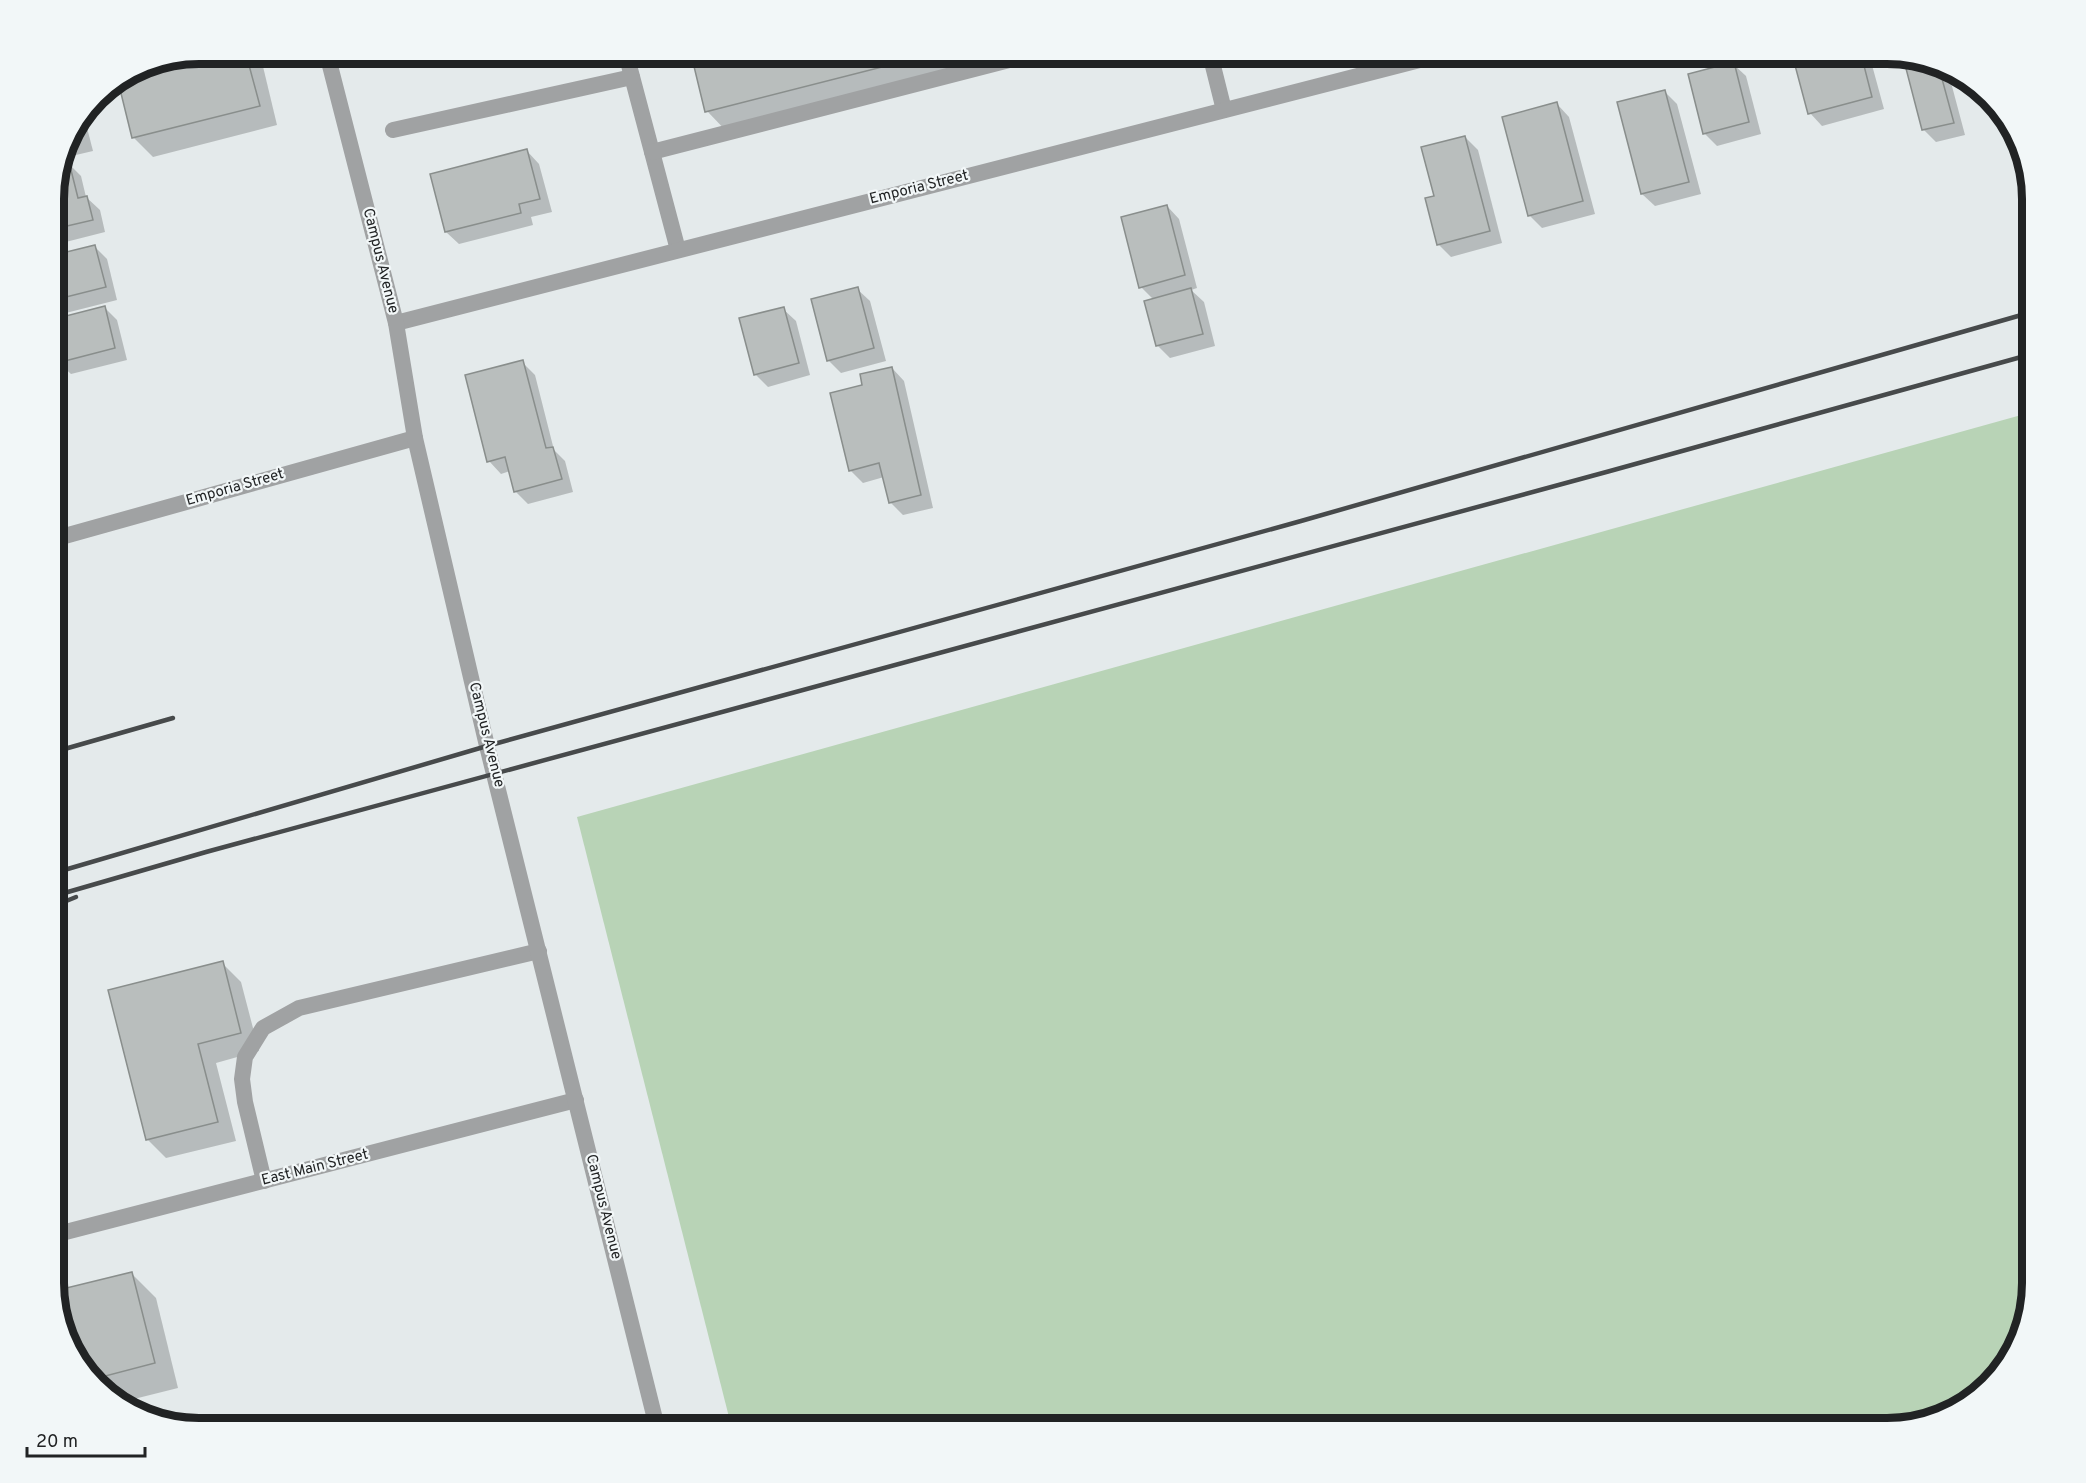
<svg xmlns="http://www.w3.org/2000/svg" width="2086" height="1483" viewBox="0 0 2086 1483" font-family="Overpass,sans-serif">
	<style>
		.green { fill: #b8d3b6 }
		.shadow { fill: #0003 }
		.building { fill: #b9bebd; stroke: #898e8c; stroke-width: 1.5 }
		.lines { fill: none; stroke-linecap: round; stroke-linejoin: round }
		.service { stroke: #a0a2a3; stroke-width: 16 }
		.minor { stroke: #a0a2a3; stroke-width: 16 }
		.tertiary { stroke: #a0a2a3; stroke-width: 16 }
		.rail { stroke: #474a4b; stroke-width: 4.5 }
		.labels { text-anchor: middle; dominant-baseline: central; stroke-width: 4.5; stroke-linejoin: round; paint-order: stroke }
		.street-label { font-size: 15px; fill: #212324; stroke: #f2f7f8 }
		.rim { fill: none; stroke: #212324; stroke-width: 8 }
	</style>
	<rect width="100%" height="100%" fill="#e4eaeb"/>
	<polygon class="green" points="2032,412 2032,1283 2024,1330 2002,1372 1951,1414 1886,1429 732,1429 577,817"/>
	<g class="shadow">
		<polygon points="200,54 260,54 277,125 153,157 134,138 119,81 144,65"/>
		<polygon points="692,54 1053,54 731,136 707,111"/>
		<polygon points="1794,54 1869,54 1884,109 1822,126 1810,113"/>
		<polygon points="1905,57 1933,62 1955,74 1949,75 1965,135 1936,142 1924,130"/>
		<polygon points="1733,64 1746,76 1761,134 1717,146 1704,133"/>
		<polygon points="1665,92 1677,104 1701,194 1655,206 1642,194"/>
		<polygon points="1557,104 1569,117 1595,214 1542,228 1529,215"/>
		<polygon points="84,116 93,151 63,158 69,136"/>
		<polygon points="1465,137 1478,150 1502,243 1451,257 1438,244 1436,197"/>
		<polygon points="527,151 539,164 552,212 531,217 533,225 459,244 446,232"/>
		<polygon points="68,163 81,176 86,197 100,210 105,232 54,245 54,190"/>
		<polygon points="1167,206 1179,219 1197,288 1191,290 1204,302 1215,346 1170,358 1157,345 1154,300 1141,287"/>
		<polygon points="95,247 107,259 117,300 54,316 54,257"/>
		<polygon points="857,289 870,301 886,361 841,373 828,360"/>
		<polygon points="104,307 117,320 127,360 71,374 58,362"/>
		<polygon points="783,309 796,321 810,375 768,387 755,374"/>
		<polygon points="522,362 535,375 554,450 565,461 573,492 528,504 515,491 510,471 501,474 489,461"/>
		<polygon points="892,368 904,381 933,508 903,515 890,502 884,477 863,483 850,470 864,386"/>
		<polygon points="222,963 241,982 259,1051 216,1063 236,1141 166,1158 147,1139"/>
		<polygon points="131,1273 156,1298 178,1388 118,1403 111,1399 73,1356 54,1293"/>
	</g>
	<g class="building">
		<polygon points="200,54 246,54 260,106 132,138 118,81 144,65"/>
		<polygon points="691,54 933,54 705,112"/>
		<polygon points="1792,54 1861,54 1872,97 1808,114"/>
		<polygon points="1903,57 1933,62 1938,64 1954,123 1922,130"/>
		<polygon points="1734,62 1749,122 1703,134 1688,74"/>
		<polygon points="1665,90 1689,182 1641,194 1617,102"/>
		<polygon points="1557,102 1583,201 1528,216 1502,117"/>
		<polygon points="78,124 81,138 67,142 69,136"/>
		<polygon points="1465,136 1490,231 1437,245 1425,198 1434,196 1421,147"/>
		<polygon points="527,149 540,199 519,204 521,213 445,232 430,174"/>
		<polygon points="69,162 78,198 87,196 93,220 54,229 54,190 61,164"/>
		<polygon points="1167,205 1185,275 1139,288 1121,217"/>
		<polygon points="95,245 106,287 54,300 54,255"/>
		<polygon points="858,287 874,348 827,361 811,299"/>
		<polygon points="1191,288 1203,334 1156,346 1144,301"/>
		<polygon points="105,306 115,348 57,363 54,353 54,319"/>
		<polygon points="784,307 799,363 754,375 739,318"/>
		<polygon points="523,360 546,448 553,447 562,479 514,492 505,457 487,462 465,375"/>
		<polygon points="892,367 921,495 889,503 879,463 849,471 830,393 862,385 860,374"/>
		<polygon points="223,961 241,1033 198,1044 218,1122 146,1140 108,990"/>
		<polygon points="132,1272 155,1363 94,1379 73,1356 54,1291"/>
	</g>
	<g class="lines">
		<g class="service">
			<polyline points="626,54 678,250"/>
			<polyline points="1210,54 1224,110"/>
			<polyline points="393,130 632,77"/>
			<polyline points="652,152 1033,54"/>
			<polyline points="264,1181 245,1102 242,1079 245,1057 263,1028 299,1008 539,951"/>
		</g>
		<g class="minor">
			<polyline points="396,323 1443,54"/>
			<polyline points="54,539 415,438"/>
			<polyline points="54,1235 576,1100"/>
		</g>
		<polyline class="tertiary" points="327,54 396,323 415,438 487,746 654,1415 653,1429"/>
		<g class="rail">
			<polyline points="54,752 173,718"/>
			<polyline points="54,873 487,746 1301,521 2032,312"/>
			<polyline points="54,896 206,852 1610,471 2032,354"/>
			<polyline points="54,906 76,897"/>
		</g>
	</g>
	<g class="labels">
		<g class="street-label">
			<text transform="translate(919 188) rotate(-14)">Emporia Street</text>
			<text transform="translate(380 261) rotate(76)">Campus Avenue</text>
			<text transform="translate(235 488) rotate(-16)">Emporia Street</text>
			<text transform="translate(486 735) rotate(76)">Campus Avenue</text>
			<text transform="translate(315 1168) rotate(-14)">East Main Street</text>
			<text transform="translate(603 1207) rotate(76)">Campus Avenue</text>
		</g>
	</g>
	<path d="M0 0H2086V1483H0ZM199 64H1887A135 135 0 0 1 2022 199V1283A135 135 0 0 1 1887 1418H199A135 135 0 0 1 64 1283V199A135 135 0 0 1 199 64Z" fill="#f2f7f8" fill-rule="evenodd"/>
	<path class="rim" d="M199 64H1887A135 135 0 0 1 2022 199V1283A135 135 0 0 1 1887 1418H199A135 135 0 0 1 64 1283V199A135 135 0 0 1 199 64Z"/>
	<path d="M27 1447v9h118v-9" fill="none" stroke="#212324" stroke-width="3"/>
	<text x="36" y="1447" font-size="18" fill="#212324" stroke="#f2f7f8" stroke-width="4.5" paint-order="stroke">20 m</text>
</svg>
